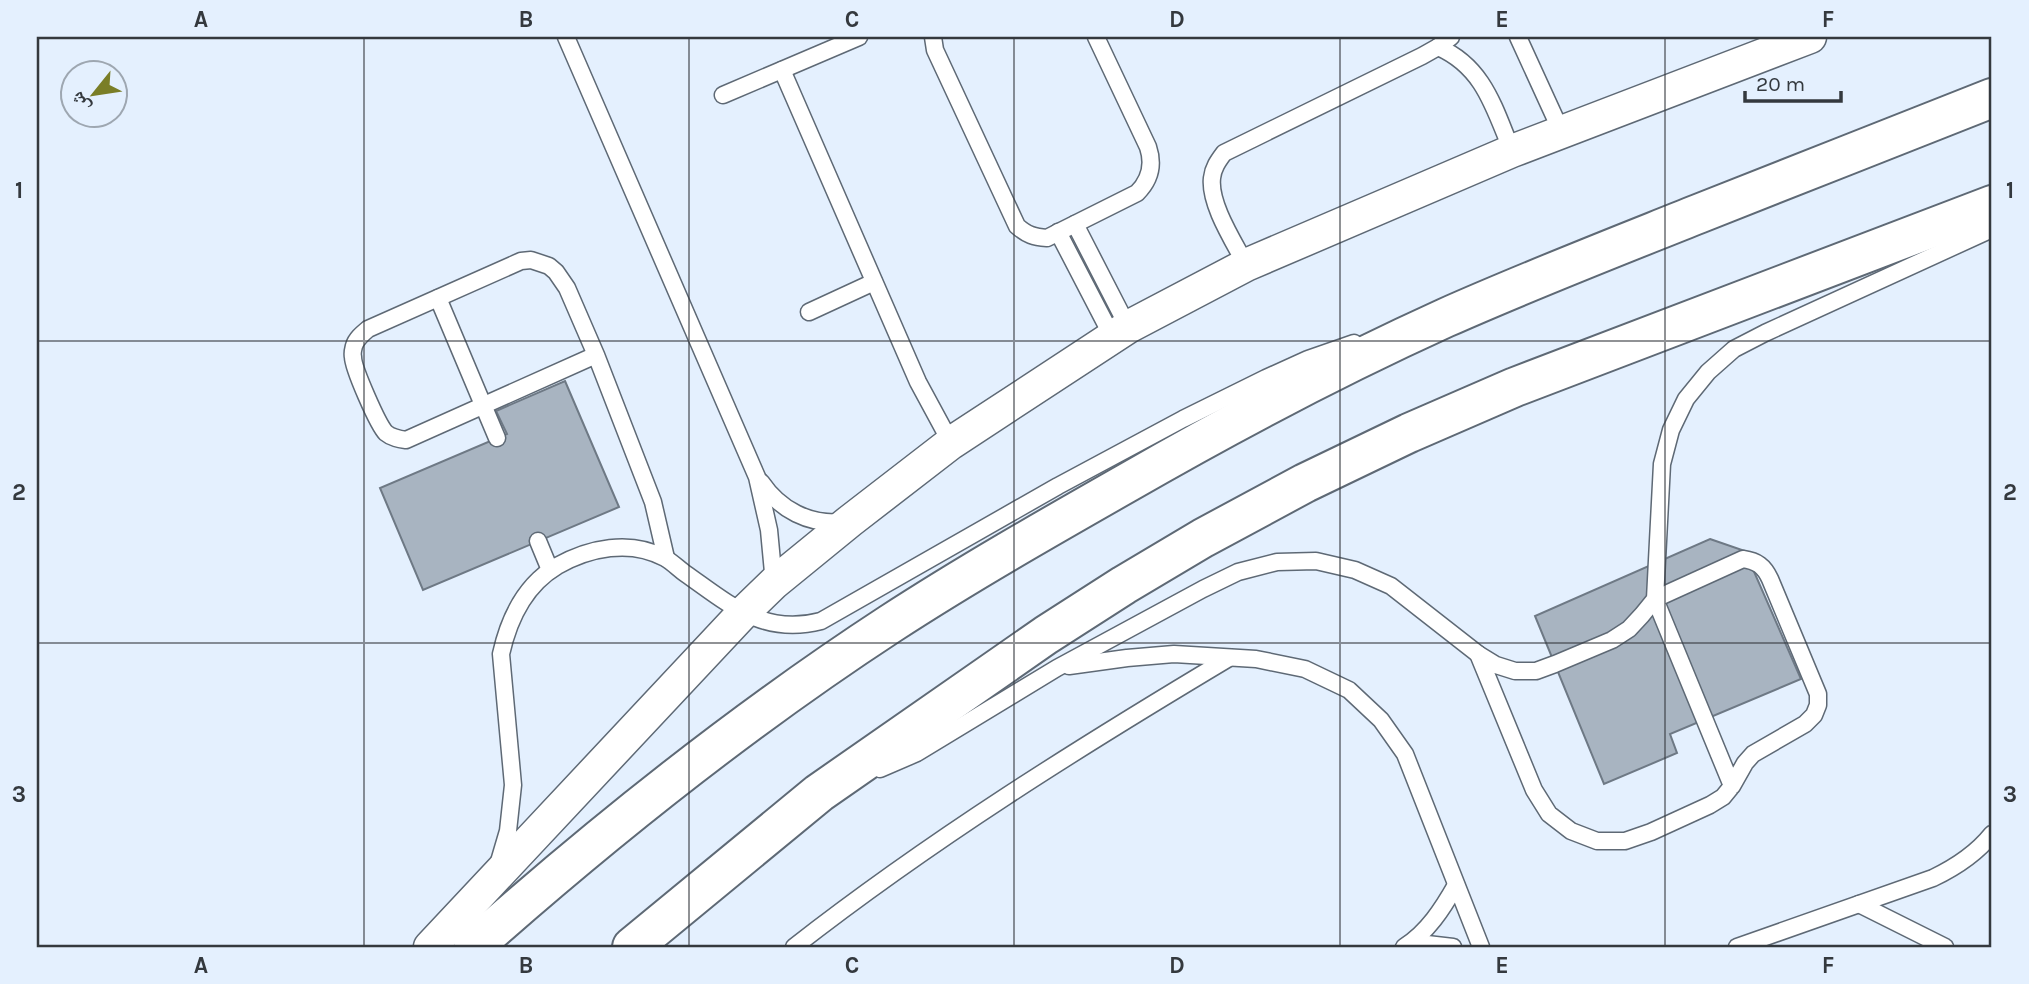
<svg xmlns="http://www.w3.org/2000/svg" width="2029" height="984" viewBox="0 0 2029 984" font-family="Karla,'Noto Naskh Arabic',sans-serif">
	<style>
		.building { fill: #a8b4c1; stroke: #6e7985; stroke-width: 2 }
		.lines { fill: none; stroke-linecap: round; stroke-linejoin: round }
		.service-casing { stroke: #5e6975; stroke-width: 19 }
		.minor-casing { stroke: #5e6975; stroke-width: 35 }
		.tertiary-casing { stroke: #5e6975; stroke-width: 42 }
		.service { stroke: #fff; stroke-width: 16 }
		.minor { stroke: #fff; stroke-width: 32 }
		.tertiary { stroke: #fff; stroke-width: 38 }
		.grid { fill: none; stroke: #34393e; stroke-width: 2; stroke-opacity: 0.55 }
		.neatline { fill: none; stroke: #34393e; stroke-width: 2.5 }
		.grid-label { font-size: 23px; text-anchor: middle; font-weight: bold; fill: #34393e }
	</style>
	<rect width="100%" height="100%" fill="#e4f0fe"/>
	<g class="building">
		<polygon points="565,381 619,507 423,590 380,488 507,434 496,411"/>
		<polygon points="1710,539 1745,551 1801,679 1670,734 1677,753 1604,784 1535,616"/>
	</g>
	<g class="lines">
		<defs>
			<g id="service">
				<polyline points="566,37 757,477 769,530 774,583"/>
				<path d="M933,37L935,50L1017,226C1027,235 1034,237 1047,238L1137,193C1150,180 1154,165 1148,147L1096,37"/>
				<polyline points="1518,37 1561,131"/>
				<path d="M1438,47C1484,67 1494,108 1512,151"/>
				<polyline points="782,70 918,382 951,443"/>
				<polyline points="723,95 859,37"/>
				<polyline points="1075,224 1128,327"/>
				<polyline points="1058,232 1112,336"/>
				<path d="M1246,265C1234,242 1209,204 1212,178C1213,168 1218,161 1224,153L1422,56L1438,47L1451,37"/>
				<polyline points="438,298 497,438"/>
				<polyline points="809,312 874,282"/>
				<path d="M596,355L406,440C399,439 392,438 386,433C378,425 353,368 353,357C352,353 353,350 354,346C356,339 362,334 368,329L521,261L531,260L549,266L556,272L567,288L596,355L653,502L666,558"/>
				<path d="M761,482C780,510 809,525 843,522"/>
				<polyline points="538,541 550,570"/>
				<polyline points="1478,654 1496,665 1515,671 1536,671 1555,664 1612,640 1629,629 1642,615 1655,599 1662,464 1671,430 1686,399 1708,372 1734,349 1765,333 1992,229"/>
				<polyline points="1069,666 1127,658 1174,654 1256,659 1305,669 1349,690 1381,720 1405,754 1481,947"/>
				<path d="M880,769L917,753L1057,668L1203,589L1238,572L1277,562L1316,561L1355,570L1391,586L1478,654L1534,790L1549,814L1571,831L1597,841H1625L1651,832L1710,805L1723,797L1732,786L1745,763L1753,754L1805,724L1814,715L1818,705V694L1770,579C1764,566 1757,561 1743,559L1655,599L1732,786"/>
				<path d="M498,865L508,831L513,785L501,654C509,618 525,585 557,566C589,548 630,539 665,558C672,562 679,569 686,574C730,605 764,636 821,621L1058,486L1183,419L1266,378L1308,359L1354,343"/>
				<polyline points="1859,904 1945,947"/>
				<polyline points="1408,945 1427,944 1453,947"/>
				<path d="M794,947C931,840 1080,747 1229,658"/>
				<path d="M1404,947C1427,933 1443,908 1456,885"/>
				<path d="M1737,947L1933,878C1956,867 1976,854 1992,834"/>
			</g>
			<polyline id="minor" points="430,947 743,613 774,583 850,521 951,443 1128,327 1246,265 1512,151 1810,37"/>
			<g id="tertiary">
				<path d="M473,947C605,830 743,720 890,624C967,574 1046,529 1125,484C1229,424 1335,368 1445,318C1528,281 1613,248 1698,214C1796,175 1894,137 1992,98"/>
				<polyline points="632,947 819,793 1046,635 1124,585 1203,538 1305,483 1409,433 1515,387 1992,205"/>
			</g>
		</defs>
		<use href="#service" class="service-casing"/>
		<use href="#minor" class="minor-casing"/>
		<use href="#tertiary" class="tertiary-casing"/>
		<use href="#service" class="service"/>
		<use href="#minor" class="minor"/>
		<use href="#tertiary" class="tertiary"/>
	</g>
	<path class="grid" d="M364,37V947M689,37V947M1014,37V947M1340,37V947M1665,37V947M37,341H1992M37,643H1992"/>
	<rect width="2029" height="984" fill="none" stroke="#e4f0fe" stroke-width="77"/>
	<g transform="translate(94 94) rotate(240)"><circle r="33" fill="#e4f0fe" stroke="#9ea7b1" stroke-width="2"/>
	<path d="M0-5L12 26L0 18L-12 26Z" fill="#7a7e27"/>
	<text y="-10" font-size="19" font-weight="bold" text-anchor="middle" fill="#34393e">ش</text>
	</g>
	<path d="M1745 91v10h96v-10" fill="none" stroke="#34393e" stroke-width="3.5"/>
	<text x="1756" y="91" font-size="21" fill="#34393e" stroke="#e4f0fe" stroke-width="5" paint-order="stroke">20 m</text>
	<rect x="38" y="38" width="1952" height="908" class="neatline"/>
	<g class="grid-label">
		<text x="201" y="27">A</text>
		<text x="526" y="27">B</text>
		<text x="852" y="27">C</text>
		<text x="1177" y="27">D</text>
		<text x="1502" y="27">E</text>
		<text x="1828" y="27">F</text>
		<text x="19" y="198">1</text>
		<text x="2010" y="198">1</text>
		<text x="19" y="500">2</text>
		<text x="2010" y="500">2</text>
		<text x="19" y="802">3</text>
		<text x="2010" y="802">3</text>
		<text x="201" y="973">A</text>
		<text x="526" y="973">B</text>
		<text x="852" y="973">C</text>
		<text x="1177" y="973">D</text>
		<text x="1502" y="973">E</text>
		<text x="1828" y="973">F</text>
	</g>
</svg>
